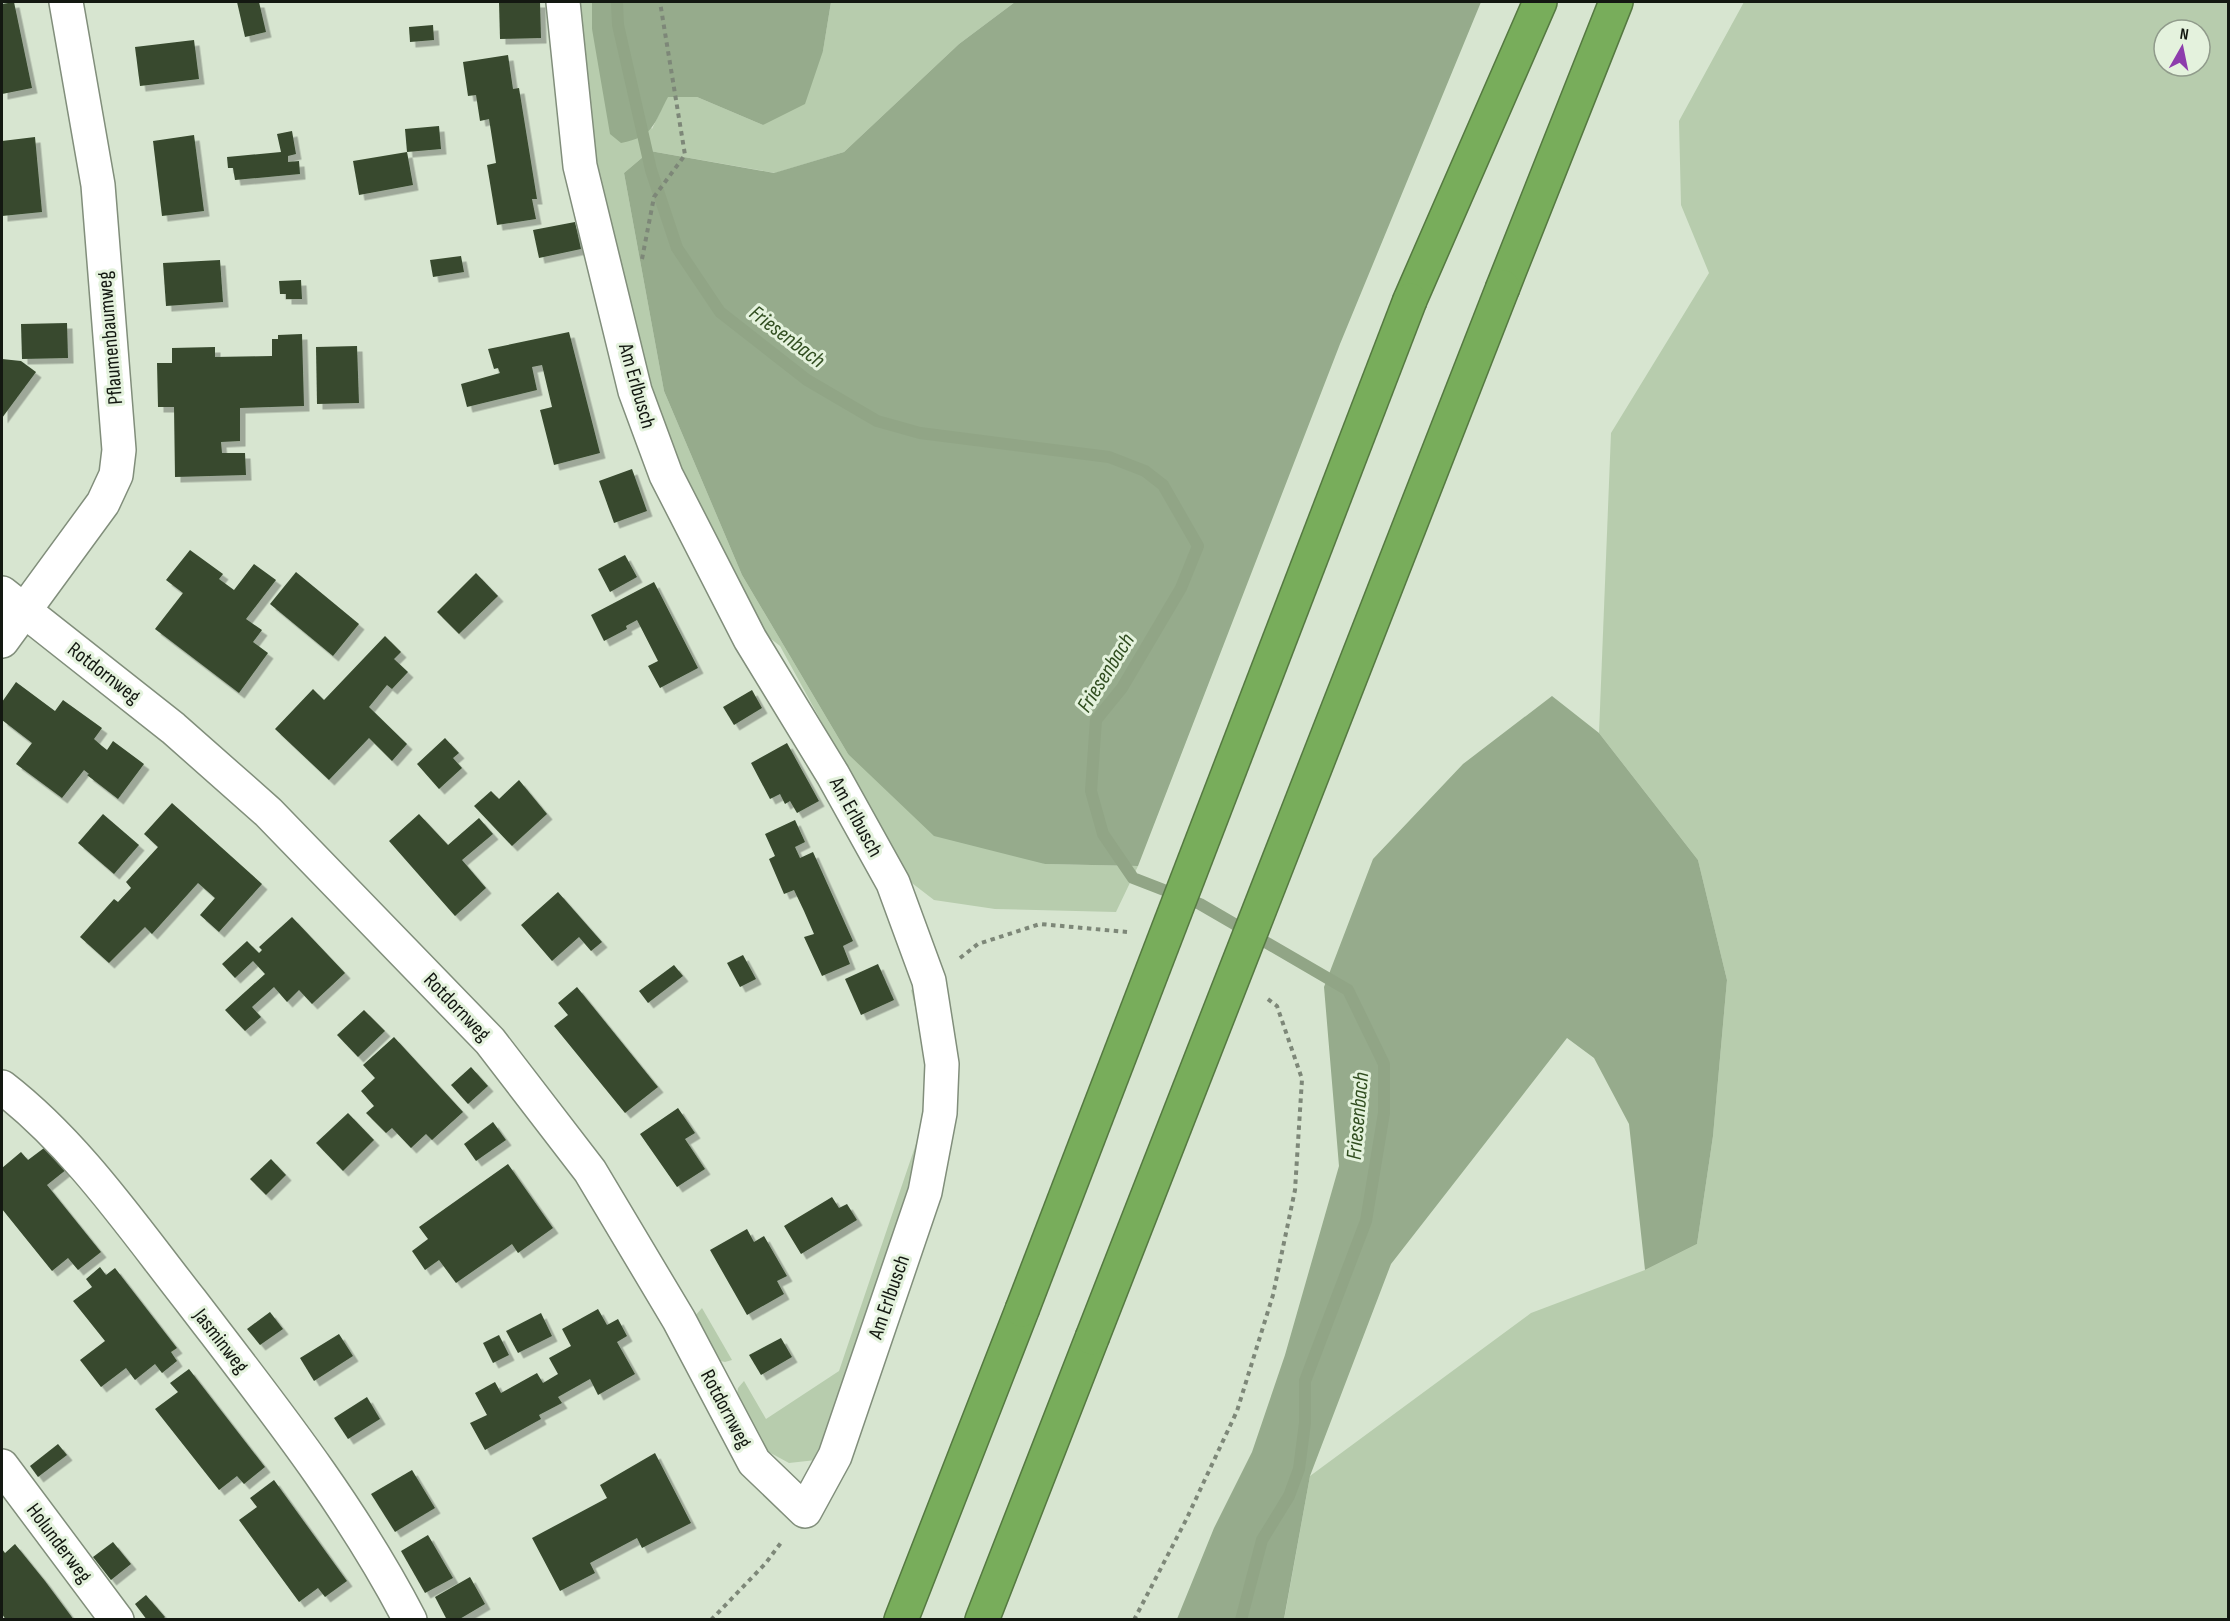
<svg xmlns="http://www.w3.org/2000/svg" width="2230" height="1621" viewBox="0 0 2230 1621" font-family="'Sofia Sans Condensed',sans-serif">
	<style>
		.green { fill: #b7ccad; fill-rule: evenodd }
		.forest { fill: #96ab8c }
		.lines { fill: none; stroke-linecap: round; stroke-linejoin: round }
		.stream { stroke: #91a586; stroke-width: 12 }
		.building { fill: #37492e; filter: url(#shadow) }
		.minor-casing { stroke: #818e7b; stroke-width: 36 }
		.motorway-casing { stroke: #557941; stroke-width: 36 }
		.path { stroke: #7d8778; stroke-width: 4; stroke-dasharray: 4.5 4.5; stroke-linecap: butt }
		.minor { stroke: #fff; stroke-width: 33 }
		.motorway { stroke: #78ad5b; stroke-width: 33 }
		.motorway-bridge-casing { stroke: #557941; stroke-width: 36; stroke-linecap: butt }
		.motorway-bridge { stroke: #78ad5b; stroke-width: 33 }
		.labels { text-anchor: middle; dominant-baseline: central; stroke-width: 6; stroke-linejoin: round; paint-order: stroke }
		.street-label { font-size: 21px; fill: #131811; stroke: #e4f2dd }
		.water-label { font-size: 22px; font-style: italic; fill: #314e20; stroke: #e4f2dd }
	</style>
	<defs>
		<filter id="shadow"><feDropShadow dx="5.5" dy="5.5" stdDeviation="0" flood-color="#0004"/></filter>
	</defs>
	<rect width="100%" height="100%" fill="#d7e5d0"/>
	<g class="green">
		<polygon points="575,2 592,2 592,29 652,129 667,97 697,97 763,125 823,51 831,2 1015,2 959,44 844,152 775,173 650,151 624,173 664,391 742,575 848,754 1045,864 1138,866 1116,912 995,909 934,900 908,880 780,646 756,627 672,451 647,375 594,149"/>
		<path d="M1744,2H2228V1619L1284,1620L1310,1476L1531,1313L1645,1270L1697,1244L1713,1136L1727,980L1698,860L1599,733L1611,433L1709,273L1681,205L1679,121ZM2164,30H2200V66H2164Z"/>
		<polygon points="921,985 936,1115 816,1460 789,1463 765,1450 736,1400 738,1388 744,1381 766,1419 839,1371 919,1135 927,1077 924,1043 911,990"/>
		<polygon points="702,1308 732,1360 725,1362 716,1360 695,1316"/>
	</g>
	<g class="forest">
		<path d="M592,2H831L823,51L805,104L763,125L697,97H668C654,123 654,137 621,143L610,134L592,29Z"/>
		<polygon points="1015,2 1481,2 1340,344 1138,866 1045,864 934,836 848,754 742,575 664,391 624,173 650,151 774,173 844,152 959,44"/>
		<polygon points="1552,696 1599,733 1698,860 1727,980 1713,1136 1697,1244 1645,1270 1629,1124 1594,1058 1567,1038 1391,1264 1310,1476 1284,1619 1177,1619 1214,1528 1252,1452 1285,1355 1339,1166 1324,987 1373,859 1463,764"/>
	</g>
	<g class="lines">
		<polyline class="stream" points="617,2 618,25 651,170 677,248 720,312 807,380 877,421 920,433 1109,457 1145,471 1163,485 1198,546 1181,588 1122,688 1096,720 1091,791 1103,834 1133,878 1200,904 1348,990 1384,1064 1384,1113 1366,1221 1305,1381 1305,1423 1299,1469 1289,1496 1262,1540 1241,1620"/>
	</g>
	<g class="building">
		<polygon points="14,2 32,88 2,94 2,4"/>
		<polygon points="237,2 259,2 266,32 245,37"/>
		<polygon points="499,2 540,2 541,38 500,39"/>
		<polygon points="433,25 434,40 410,42 409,27"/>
		<polygon points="194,40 199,79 140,86 135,47"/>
		<polygon points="508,55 513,89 519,88 537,199 532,199 536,219 497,225 487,165 496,163 489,119 480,121 476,95 468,96 463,62"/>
		<polygon points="439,126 441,149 407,152 405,129"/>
		<polygon points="292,131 296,154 288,156 288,162 299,161 300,174 235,180 233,168 228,168 227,157 281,152 277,134"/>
		<polygon points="194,135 204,211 162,216 153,141"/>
		<polygon points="35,137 42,212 2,216 2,141"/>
		<polygon points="407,152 413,185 359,195 353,161"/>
		<polygon points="575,222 581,249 539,258 533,230"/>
		<polygon points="461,256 464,272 433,277 430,260"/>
		<polygon points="220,260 223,302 166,306 163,263"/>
		<polygon points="301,280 302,299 286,299 286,294 280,294 279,281"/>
		<polygon points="67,323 68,358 22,359 21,324"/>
		<polygon points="569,332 600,453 554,465 540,410 552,407 542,365 532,367 537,390 467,407 461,384 500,373 498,368 494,369 488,349"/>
		<polygon points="302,334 304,406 240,408 240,441 221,442 222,453 245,453 246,475 175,477 174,407 158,407 157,363 172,363 172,348 215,347 215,357 272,356 272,339 278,339 278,335"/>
		<polygon points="357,346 359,403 317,404 316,347"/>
		<polygon points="2,359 21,361 36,372 2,418"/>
		<polygon points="632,469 647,511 614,523 599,481"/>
		<polygon points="190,550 223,574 219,579 234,590 254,564 276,580 246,619 262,630 253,642 268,653 239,693 155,629 183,593 166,580"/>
		<polygon points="625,555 637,577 610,592 598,569"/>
		<polygon points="296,572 359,624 333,656 270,604"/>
		<polygon points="476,573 498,596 459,634 437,612"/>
		<polygon points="654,582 698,668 660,688 648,666 658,661 637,620 626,626 627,629 604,641 591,615"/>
		<polygon points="385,636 401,652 394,659 408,672 392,689 387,685 369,707 407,744 392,761 369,738 329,780 275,729 313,689 324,700"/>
		<polygon points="16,682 55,711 63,700 102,728 94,739 102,746 107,750 113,741 144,764 118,799 87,775 89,774 84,770 62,798 16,764 32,743 2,720 2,702"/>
		<polygon points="752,690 762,708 734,725 723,707"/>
		<polygon points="445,738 459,753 453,758 462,768 439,789 417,764"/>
		<polygon points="787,743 819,801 797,813 790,801 785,804 780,794 770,799 751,763"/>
		<polygon points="519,780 547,814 512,846 474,806 491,791 499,799"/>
		<polygon points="172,803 262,884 219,932 200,915 215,898 198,883 152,934 145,927 109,963 80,937 114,899 118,902 131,888 126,882 158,847 144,834"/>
		<polygon points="103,814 139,845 114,874 78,843"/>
		<polygon points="419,814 448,845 479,818 493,834 462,860 486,888 455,916 389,841"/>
		<polygon points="795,820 805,842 795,847 800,858 813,852 853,941 843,946 850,964 822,976 804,937 814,934 804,911 794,890 784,894 769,859 775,856 765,834"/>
		<polygon points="558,892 602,942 591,951 579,937 552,961 521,925"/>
		<polygon points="292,917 345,973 312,1004 299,990 287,1002 274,987 252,1007 261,1017 245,1031 225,1010 265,974 253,961 235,978 222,964 247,941 259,953 262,950 259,947"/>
		<polygon points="743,955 756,979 740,987 727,963"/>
		<polygon points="878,964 894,1000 861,1015 845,979"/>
		<polygon points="674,965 683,976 648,1003 639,991"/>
		<polygon points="577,987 658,1087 625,1113 554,1026 568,1015 558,1003"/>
		<polygon points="364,1010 385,1031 358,1057 337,1035"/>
		<polygon points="394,1037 463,1112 432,1140 426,1134 411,1148 392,1128 386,1133 366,1113 374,1106 361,1091 375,1078 363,1065"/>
		<polygon points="471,1067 488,1086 468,1104 451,1085"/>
		<polygon points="678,1108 695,1133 685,1139 705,1169 677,1187 640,1134"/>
		<polygon points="348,1113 374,1140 343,1171 316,1143"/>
		<polygon points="493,1122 506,1140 476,1161 464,1144"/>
		<polygon points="48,1145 67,1169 47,1185 101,1252 78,1270 68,1258 52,1271 2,1209 2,1168 21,1152 28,1160"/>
		<polygon points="271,1159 286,1175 266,1195 250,1179"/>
		<polygon points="508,1164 553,1228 518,1253 512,1244 456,1283 439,1260 425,1270 412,1251 428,1239 419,1227"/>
		<polygon points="832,1197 839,1208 847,1204 857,1220 801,1254 784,1226"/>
		<polygon points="747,1229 754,1242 764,1236 787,1276 777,1281 784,1294 747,1315 710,1250"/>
		<polygon points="100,1267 106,1275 115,1268 177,1348 171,1352 177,1361 162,1373 155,1364 135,1380 126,1368 101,1387 80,1360 105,1341 73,1301 92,1287 86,1279"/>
		<polygon points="598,1309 607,1325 618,1319 627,1336 617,1342 635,1374 598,1395 590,1379 558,1397 562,1403 539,1415 541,1419 485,1450 470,1423 487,1415 475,1393 495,1382 501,1393 537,1373 543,1383 558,1374 549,1358 571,1346 562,1329"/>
		<polygon points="270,1312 283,1329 260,1345 247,1329"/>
		<polygon points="541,1313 552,1336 518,1353 506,1331"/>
		<polygon points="339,1334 353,1356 314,1381 300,1358"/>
		<polygon points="499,1335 509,1355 493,1363 483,1343"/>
		<polygon points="781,1338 792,1357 761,1375 749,1355"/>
		<polygon points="189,1369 265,1467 244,1484 237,1476 219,1490 155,1409 178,1392 170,1383"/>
		<polygon points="367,1397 380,1419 348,1439 334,1418"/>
		<polygon points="58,1444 67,1455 38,1477 30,1466"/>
		<polygon points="655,1453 691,1523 642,1548 637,1538 590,1563 595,1573 560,1591 532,1538 607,1498 600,1485"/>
		<polygon points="412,1470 435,1508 395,1532 371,1494"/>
		<polygon points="274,1480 347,1581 325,1597 318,1588 299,1602 239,1520 257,1507 250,1498"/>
		<polygon points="428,1535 453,1578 425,1593 401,1551"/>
		<polygon points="113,1542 131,1564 111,1580 93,1557"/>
		<polygon points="15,1544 45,1581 74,1620 6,1620 2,1614 2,1549 5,1553"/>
		<polygon points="470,1577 485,1604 458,1620 447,1620 435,1597"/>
		<polygon points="146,1595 165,1617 162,1620 147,1620 135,1604"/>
	</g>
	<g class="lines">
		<defs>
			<g id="minor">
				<polyline points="2,593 173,728 268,812 490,1041 590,1171 679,1320 754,1462 805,1511 835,1456 925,1192 940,1113 942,1064 929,981 893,883 833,775 750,639 666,475 635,391 580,166 563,2"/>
				<polyline points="2,641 103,503 116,475 119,450 98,185 66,2"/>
				<path d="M2,1087C77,1145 132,1226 191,1301C269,1403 350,1504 410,1620"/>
				<polyline points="2,1466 117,1620"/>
			</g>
			<g id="motorway">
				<polyline points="1503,287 1616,2"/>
				<polyline points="1410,300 1540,2"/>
				<polyline points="901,1620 1022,1310"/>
				<polyline points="982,1620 1092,1338"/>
			</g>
		</defs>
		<use href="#minor" class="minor-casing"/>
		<use href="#motorway" class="motorway-casing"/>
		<g class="path">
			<polyline points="642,259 654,197 685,155 660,2"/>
			<polyline points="960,958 978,944 1040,924 1127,932"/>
			<polyline points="711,1620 765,1564 783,1540"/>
			<polyline points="1134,1620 1186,1520 1237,1411 1273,1295 1295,1190 1302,1079 1277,1006 1265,997"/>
		</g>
		<use href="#minor" class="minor"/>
		<use href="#motorway" class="motorway"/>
		<defs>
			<g id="motorway-bridge">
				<polyline points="1022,1310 1410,300"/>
				<polyline points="1092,1338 1503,287"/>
			</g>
		</defs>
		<use href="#motorway-bridge" class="motorway-bridge-casing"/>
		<use href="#motorway-bridge" class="motorway-bridge"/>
	</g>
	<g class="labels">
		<g class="street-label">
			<text transform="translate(110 338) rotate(-95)">Pflaumenbaumweg</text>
			<text transform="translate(637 386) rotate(74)">Am Erlbusch</text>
			<text transform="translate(104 673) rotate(38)">Rotdornweg</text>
			<text transform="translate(856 817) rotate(61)">Am Erlbusch</text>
			<text transform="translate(457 1007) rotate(46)">Rotdornweg</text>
			<text transform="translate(889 1297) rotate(-71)">Am Erlbusch</text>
			<text transform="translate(221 1341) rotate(52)">Jasminweg</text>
			<text transform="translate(726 1409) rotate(62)">Rotdornweg</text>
			<text transform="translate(59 1543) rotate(53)">Holunderweg</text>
		</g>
		<g class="water-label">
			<text transform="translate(787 337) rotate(37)">Friesenbach</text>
			<text transform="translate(1106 673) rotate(-58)">Friesenbach</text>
			<text transform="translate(1358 1116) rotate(-85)">Friesenbach</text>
		</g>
	</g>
	<rect width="2230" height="1621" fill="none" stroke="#131811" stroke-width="6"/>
	<g transform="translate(2182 48) rotate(9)"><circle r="28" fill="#e4f2dd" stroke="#909b8b" stroke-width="1.5"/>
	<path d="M0-4.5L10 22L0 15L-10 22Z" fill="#8d3dac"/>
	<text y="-9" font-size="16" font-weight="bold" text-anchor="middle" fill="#131811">N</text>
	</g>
</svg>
